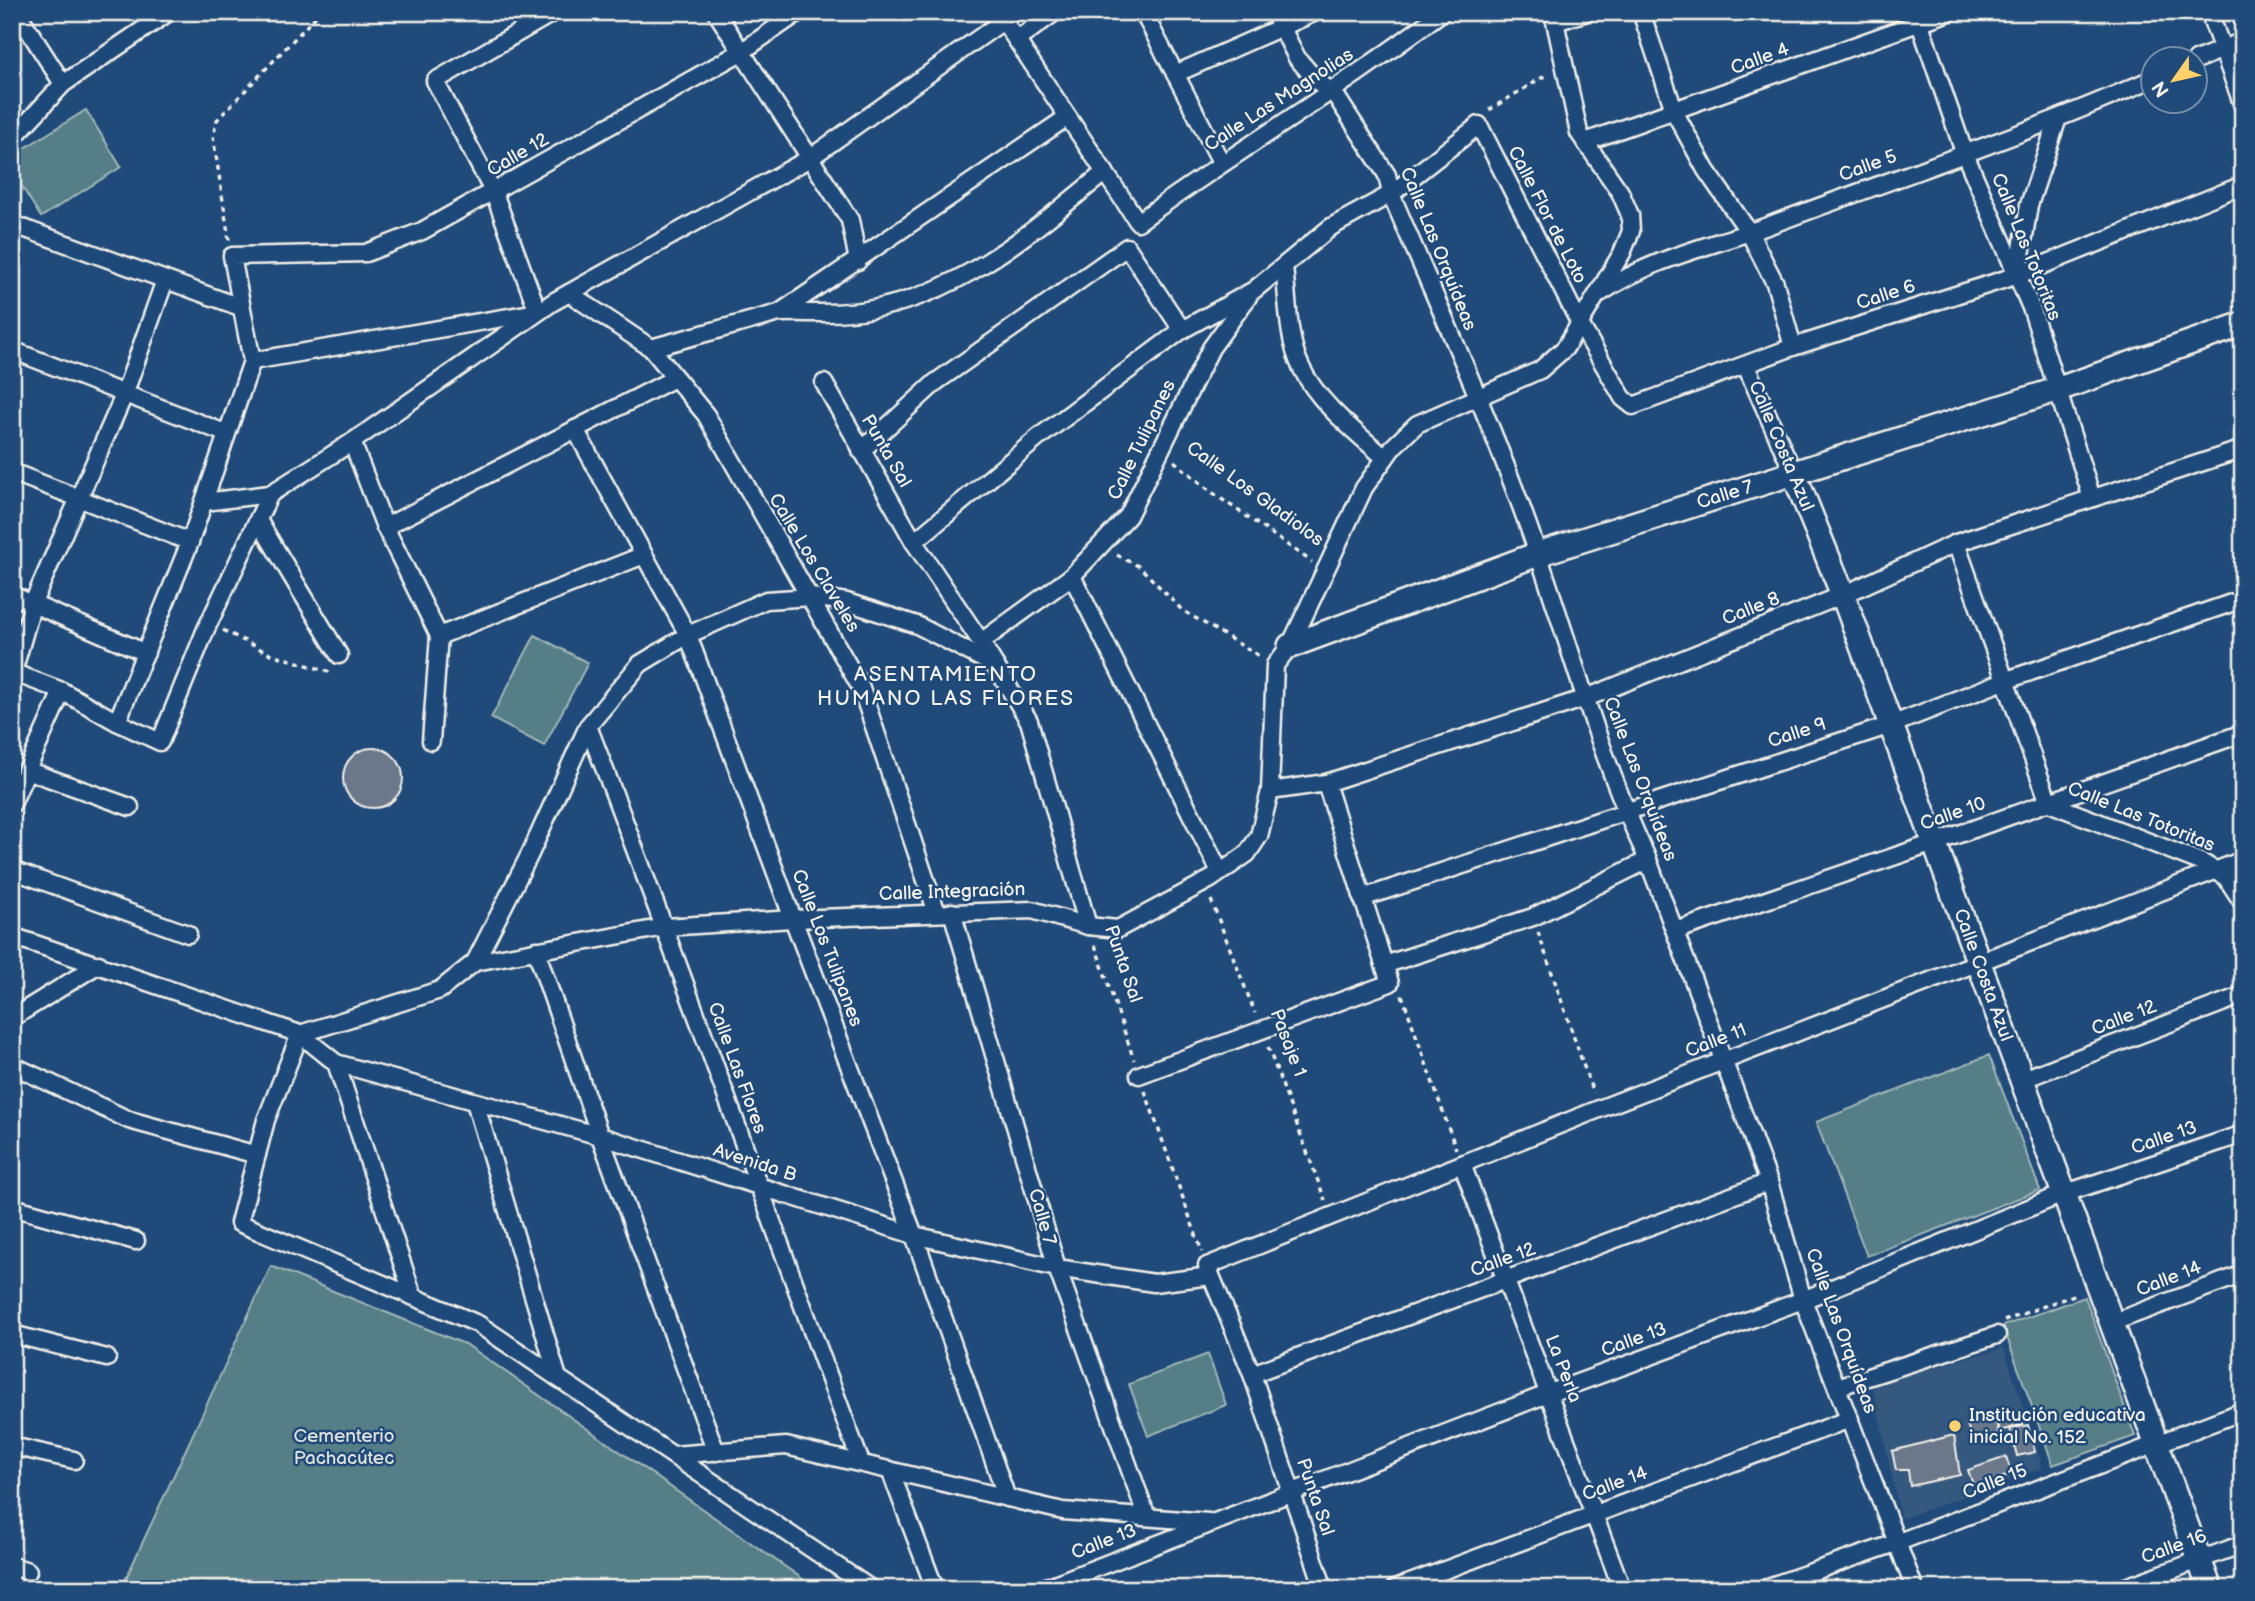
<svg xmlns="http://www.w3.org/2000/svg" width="2255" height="1601" viewBox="0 0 2255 1601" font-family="'Balsamiq Sans',sans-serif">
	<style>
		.built { fill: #36587f }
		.green { fill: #547e86; stroke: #a4b8b7; stroke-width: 2 }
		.building { fill: #6b788a; stroke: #f4f1e8; stroke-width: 2 }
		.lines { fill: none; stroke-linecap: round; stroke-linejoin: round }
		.street-casing { stroke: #f4f1e8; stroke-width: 21 }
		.secondary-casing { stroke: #f4f1e8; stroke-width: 28 }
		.path { stroke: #f4f1e8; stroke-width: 3.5; stroke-dasharray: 5 5; stroke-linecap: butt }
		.street { stroke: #1f4a7a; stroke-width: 16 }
		.secondary { stroke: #1f4a7a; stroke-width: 23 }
		.poi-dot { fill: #ffd166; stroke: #1f4a7a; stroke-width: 2.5 }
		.labels { text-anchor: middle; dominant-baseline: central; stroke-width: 5; stroke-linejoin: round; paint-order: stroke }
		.street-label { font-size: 19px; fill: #f4f1e8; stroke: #1f4a7a }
		.poi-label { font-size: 19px; fill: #f4f1e8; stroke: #1f4a7a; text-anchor: start }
		.park-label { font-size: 19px; fill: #dce0d9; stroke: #1f4a7a }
		.neighbourhood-label { font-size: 21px; letter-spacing: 2px; fill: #f4f1e8; stroke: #1f4a7a }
	</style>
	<rect width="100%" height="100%" fill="#1f4a7a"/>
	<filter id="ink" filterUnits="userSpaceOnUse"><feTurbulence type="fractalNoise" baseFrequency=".0143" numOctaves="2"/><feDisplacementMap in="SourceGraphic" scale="14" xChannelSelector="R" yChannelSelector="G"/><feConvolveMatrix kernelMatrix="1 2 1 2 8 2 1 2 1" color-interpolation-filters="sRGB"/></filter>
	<g filter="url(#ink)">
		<polygon class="built" points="2004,1348 2043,1468 1901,1519 1872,1384"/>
		<g class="green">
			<polygon points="86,110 121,167 41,217 12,171 12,156"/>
			<polygon points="535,635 588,663 544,746 491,718"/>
			<polygon points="1989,1055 2040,1190 1867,1256 1816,1122"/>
			<polygon points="271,1266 467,1345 817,1589 121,1589"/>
			<polygon points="2085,1297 2135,1436 2053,1465 2003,1326"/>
			<polygon points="1208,1354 1226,1405 1148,1436 1129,1384"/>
		</g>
		<g class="building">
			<circle cx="373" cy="778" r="30"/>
			<polygon points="2018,1411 2023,1424 2000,1431 1996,1418"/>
			<polygon points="1994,1416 1999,1433 1972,1440 1967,1424"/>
			<polygon points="2028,1425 2035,1452 2017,1456 2010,1429"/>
			<polygon points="1954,1435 1960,1475 1910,1486 1908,1470 1896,1470 1892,1451"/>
			<polygon points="2006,1457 2012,1474 1974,1487 1968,1470"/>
		</g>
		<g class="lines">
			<defs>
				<g id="street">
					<polyline points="17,12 63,84"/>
					<polyline points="716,12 850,220 858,261"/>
					<polyline points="1143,12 1221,162"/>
					<path d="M1274,12L1297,58L1318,82L1334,93L1387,175L1391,194C1442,314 1497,433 1539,557C1574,658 1602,763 1648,860L1769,1182L1803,1300L1915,1589"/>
					<polyline points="1641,12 1675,113 1706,170 1749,232 1775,283 1793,347"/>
					<polyline points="1916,12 1964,152 2032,310 2092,498"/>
					<polyline points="2209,12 2243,106"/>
					<path d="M999,14L1138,222C1238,150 1344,87 1442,12"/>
					<polyline points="1556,22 1587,12"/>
					<polyline points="1018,39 1055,12"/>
					<polyline points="2196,60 2243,41"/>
					<polyline points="1175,74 1316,12"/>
					<polyline points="12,139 63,84 169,12"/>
					<polyline points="1585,142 1949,12"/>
					<polyline points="12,224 240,307"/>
					<path d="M1284,267C1288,299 1287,338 1301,367C1318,403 1356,432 1385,458"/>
					<polyline points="2018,274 2029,205 2057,121"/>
					<path d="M1602,292C1657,256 1710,247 1770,225C1898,177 2028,134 2154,78"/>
					<polyline points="569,293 651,348 706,415 861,688 937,913"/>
					<path d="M781,313C808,312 839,315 867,310C961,295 1034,230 1105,172"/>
					<polyline points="651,348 779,313 1066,118"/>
					<polyline points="12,350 225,433"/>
					<polyline points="252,361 538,312 494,193 435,81 554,12"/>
					<polyline points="1746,366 1794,474"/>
					<polyline points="824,383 914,542 981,642 1029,721 1088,926"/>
					<polyline points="575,429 688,635 793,919 914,1235 1007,1498"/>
					<polyline points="352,442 385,527 439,636 431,741"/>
					<polyline points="861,451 936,382 1127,247 1182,330"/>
					<polyline points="12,472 190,542"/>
					<polyline points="204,502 270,494 352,442 553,302 810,158 1003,21"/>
					<polyline points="258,520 339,655"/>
					<polyline points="385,527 675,378"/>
					<polyline points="914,542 1039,437 1182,330 1254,290 1331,227 1391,194 1479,125 1580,324 1623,398 1633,406 1793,347 2018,275 2243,185"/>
					<polyline points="1956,543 2049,803 2203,863 2226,877 2243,903"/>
					<polyline points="1072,576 1220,872"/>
					<polyline points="12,595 146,653"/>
					<polyline points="439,636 644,555"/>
					<polyline points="981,642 1072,576 1128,516 1211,348 1248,297"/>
					<polyline points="12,672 62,691 117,722 190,542 252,361 232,256 366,253 422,231 741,52 799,12"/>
					<polyline points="13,672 33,603 124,395 165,280"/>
					<polyline points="117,722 160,742 206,629 270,494"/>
					<path d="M588,726C683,971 769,1218 861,1463"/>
					<polyline points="26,770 130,807"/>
					<polyline points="1270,791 1326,783 1586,698 1843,595 1956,543 2243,449"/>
					<polyline points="12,804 62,691"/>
					<polyline points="12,870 188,934"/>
					<polyline points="1362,898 1891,725 2004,681 2243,599"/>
					<polyline points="952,912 1057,1268 1147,1517"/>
					<polyline points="1675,931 1934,843 2243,733"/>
					<polyline points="12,936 300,1034 336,1063 600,1136 914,1235 1057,1268 1154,1283 1211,1276"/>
					<polyline points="536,950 600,1136 716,1452"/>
					<polyline points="475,962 665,927 793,919 1032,910 1088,926 1118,929 1211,879 1247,854 1259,836 1270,791 1275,665 1290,646 1364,488 1393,447 1417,424 1540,370 1565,348 1622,253 1631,231 1630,215 1620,192 1579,133 1553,12"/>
					<polyline points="1384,965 1533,917 1648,860"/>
					<polyline points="12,1018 99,964"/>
					<polyline points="300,1034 266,1120 239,1223 478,1324 871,1589"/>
					<polyline points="300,1034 440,990 475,962 530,854 588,726 640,664 688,635 766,600 811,597 847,602 917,625 996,666"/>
					<polyline points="336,1063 413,1296"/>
					<polyline points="12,1065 129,1120 257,1155"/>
					<polyline points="1139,1075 1390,983 1326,783"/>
					<polyline points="2021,1080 2243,995"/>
					<polyline points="475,1102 558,1378"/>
					<polyline points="1462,1164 1622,1589"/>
					<polyline points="12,1207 136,1241"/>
					<polyline points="2111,1323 2243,1274"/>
					<polyline points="12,1334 107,1358"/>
					<polyline points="1252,1374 1769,1182"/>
					<polyline points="1837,1387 1997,1335"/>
					<polyline points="12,1446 74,1460"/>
					<polyline points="673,1455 786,1446 1063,1511 1209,1522"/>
					<polyline points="890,1470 935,1589"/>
					<polyline points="12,1566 28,1571"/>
					<polyline points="1041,1589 1550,1393 1803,1300 2063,1194 2243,1134"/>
					<polyline points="1324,1589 1252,1374 1207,1266 1599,1109 2243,860"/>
					<polyline points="1394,1589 1850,1419"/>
					<polyline points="1762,1589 1896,1543 2243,1411"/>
					<polyline points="2120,1589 2243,1544"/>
				</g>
				<g id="secondary">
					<polyline points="1794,474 1843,595 2210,1589"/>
					<polyline points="1290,646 1538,554 2056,390 2243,324"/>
				</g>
			</defs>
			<use href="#street" class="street-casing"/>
			<use href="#secondary" class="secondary-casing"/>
			<g class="path">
				<polyline points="1489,110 1548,74"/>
				<polyline points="229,240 213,136 217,120 320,12"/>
				<polyline points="1174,461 1213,493 1312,562"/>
				<polyline points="1117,555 1140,567 1182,610 1261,657"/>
				<polyline points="223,630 268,653 333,673"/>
				<polyline points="1211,900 1255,1013"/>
				<polyline points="1538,932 1593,1093"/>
				<polyline points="1095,945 1134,1060"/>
				<polyline points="1402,995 1456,1149"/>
				<polyline points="1268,1047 1325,1200"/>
				<polyline points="1145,1091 1202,1252"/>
				<polyline points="2004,1321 2079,1293"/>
			</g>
			<use href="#street" class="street"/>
			<use href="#secondary" class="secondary"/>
		</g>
	</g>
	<circle class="poi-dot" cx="1955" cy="1426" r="7"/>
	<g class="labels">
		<g class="street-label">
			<text transform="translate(1760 59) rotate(-20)">Calle 4</text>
			<text transform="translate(1279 100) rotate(-33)">Calle Las Magnolias</text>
			<text transform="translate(518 155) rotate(-30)">Calle 12</text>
			<text transform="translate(1868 166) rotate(-20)">Calle 5</text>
			<text transform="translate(1547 215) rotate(63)">Calle Flor de Loto</text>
			<text transform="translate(2026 247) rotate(68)">Calle Las Totoritas</text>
			<text transform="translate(1438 249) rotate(68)">Calle Las Orquídeas</text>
			<text transform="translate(1886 295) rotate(-18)">Calle 6</text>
			<text transform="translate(1142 440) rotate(-64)">Calle Tulipanes</text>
			<text transform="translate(1781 446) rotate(67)">Calle Costa Azul</text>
			<text transform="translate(886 451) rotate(60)">Punta Sal</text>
			<text transform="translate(1255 494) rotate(36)">Calle Los Gladiolos</text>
			<text transform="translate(1725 495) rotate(-17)">Calle 7</text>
			<text transform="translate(814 563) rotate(59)">Calle Los Claveles</text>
			<text transform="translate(1751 609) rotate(-22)">Calle 8</text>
			<text transform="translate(1797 733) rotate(-18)">Calle 9</text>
			<text transform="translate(1640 779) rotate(69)">Calle Las Orquídeas</text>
			<text transform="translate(1953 814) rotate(-19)">Calle 10</text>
			<text transform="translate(2141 817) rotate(22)">Calle Las Totoritas</text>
			<text transform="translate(952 892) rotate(-2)">Calle Integración</text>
			<text transform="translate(827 948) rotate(69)">Calle Los Tulipanes</text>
			<text transform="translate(1123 964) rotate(71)">Punta Sal</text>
			<text transform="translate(1983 975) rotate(70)">Calle Costa Azul</text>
			<text transform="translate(2124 1018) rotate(-21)">Calle 12</text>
			<text transform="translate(1716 1041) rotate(-21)">Calle 11</text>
			<text transform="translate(1288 1043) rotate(69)">Pasaje 1</text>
			<text transform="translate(737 1068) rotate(70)">Calle Las Flores</text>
			<text transform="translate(2164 1138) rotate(-19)">Calle 13</text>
			<text transform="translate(755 1163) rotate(18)">Avenida B</text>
			<text transform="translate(1042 1217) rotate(74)">Calle 7</text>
			<text transform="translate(1503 1260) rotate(-20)">Calle 12</text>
			<text transform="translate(2169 1279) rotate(-21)">Calle 14</text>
			<text transform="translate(1841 1331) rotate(70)">Calle Las Orquídeas</text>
			<text transform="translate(1634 1340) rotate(-20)">Calle 13</text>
			<text transform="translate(1563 1369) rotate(69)">La Perla</text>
			<text transform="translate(1995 1482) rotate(-21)">Calle 15</text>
			<text transform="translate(1615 1484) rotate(-20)">Calle 14</text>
			<text transform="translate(1315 1497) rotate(71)">Punta Sal</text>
			<text transform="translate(1104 1542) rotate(-21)">Calle 13</text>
			<text transform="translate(2174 1547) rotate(-20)">Calle 16</text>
		</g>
		<g class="poi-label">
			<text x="1969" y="1415">Institución educativa<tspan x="1969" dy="22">inicial No. 152</tspan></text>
		</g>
		<g class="park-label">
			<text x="344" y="1436">Cementerio<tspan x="344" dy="22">Pachacútec</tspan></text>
		</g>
		<g class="neighbourhood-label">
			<text x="946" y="674">ASENTAMIENTO<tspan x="946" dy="24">HUMANO LAS FLORES</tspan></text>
		</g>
	</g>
	<rect width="2255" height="1601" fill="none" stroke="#1f4a7a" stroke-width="42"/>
	<rect x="21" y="21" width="2213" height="1559" fill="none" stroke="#f4f1e8" stroke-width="2.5" filter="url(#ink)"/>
	<g transform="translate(2174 80) rotate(236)"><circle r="33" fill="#1f4a7a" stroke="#748da6" stroke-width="2"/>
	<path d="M0-5L12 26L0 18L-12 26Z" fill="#ffd166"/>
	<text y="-10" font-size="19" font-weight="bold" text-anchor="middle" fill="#f4f1e8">N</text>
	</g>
</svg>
